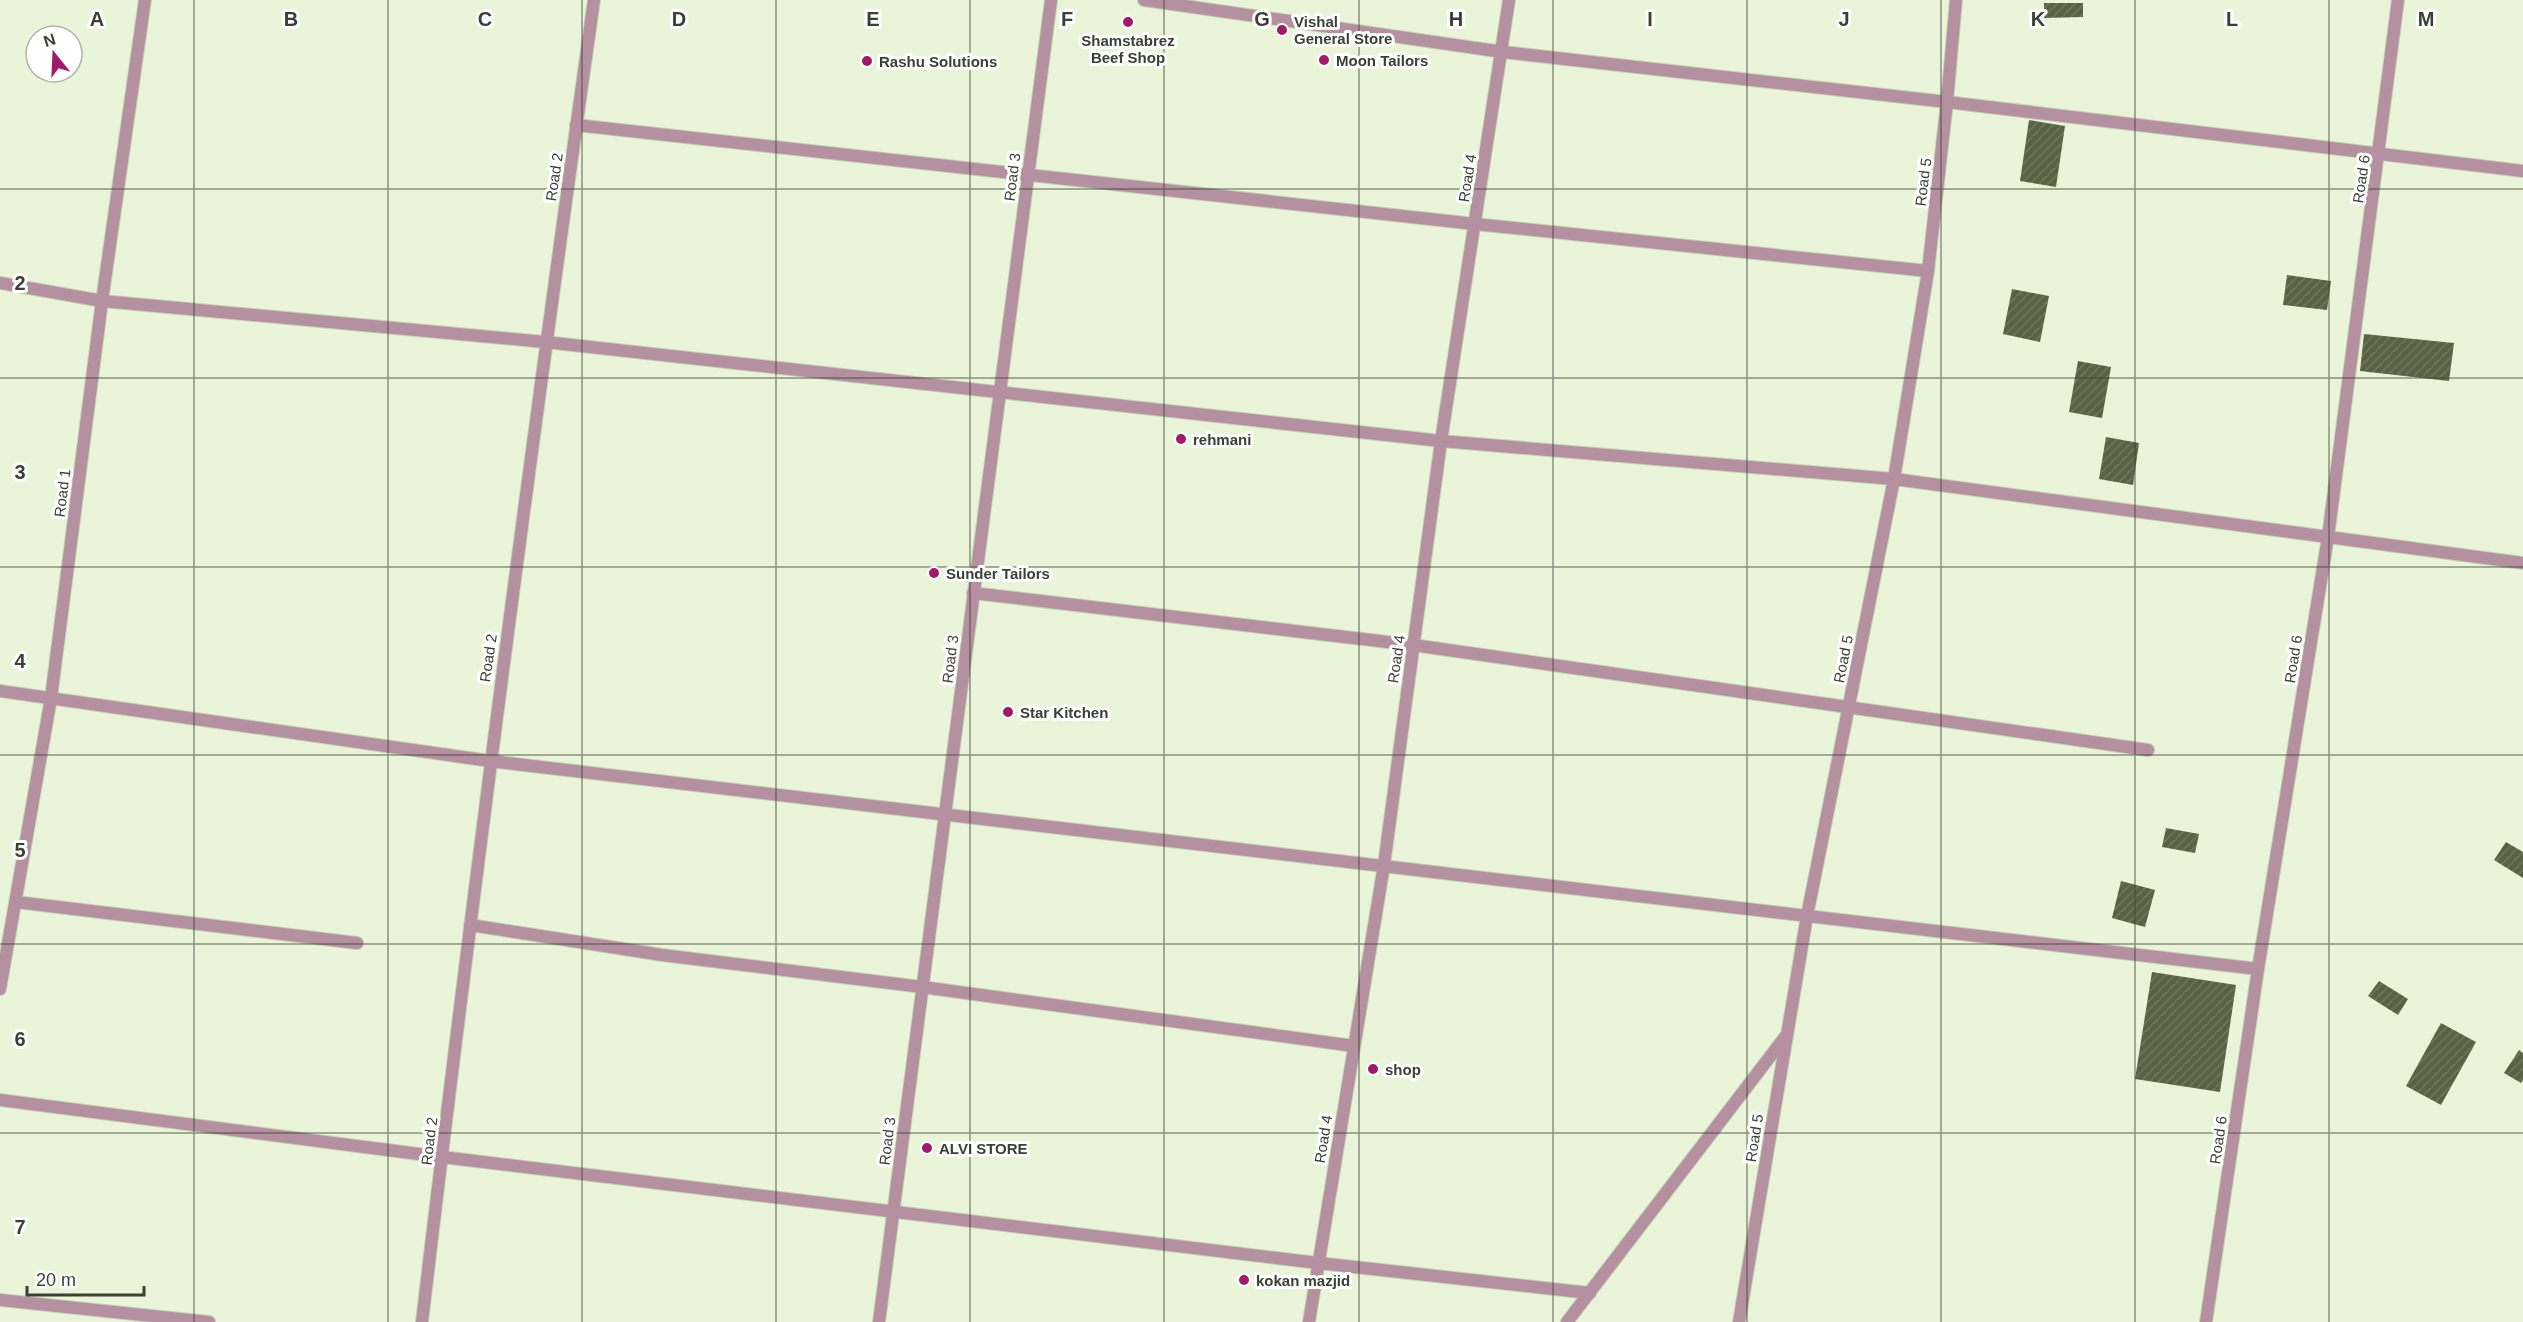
<svg xmlns="http://www.w3.org/2000/svg" width="2523" height="1322" viewBox="0 0 2523 1322" font-family="Arial,sans-serif">
	<style>
		.building { fill: url(#building-hatch) }
		.lines { fill: none; stroke-linecap: round; stroke-linejoin: round }
		.street-casing { stroke: #c7d0b8; stroke-width: 14 }
		.street { stroke: #b490a0; stroke-width: 12 }
		.grid { fill: none; stroke: #3b3f34; stroke-width: 1.5; stroke-opacity: 0.55 }
		.poi-dot { fill: #9f1a69; stroke: #fff; stroke-width: 2 }
		.labels { text-anchor: middle; dominant-baseline: central; stroke-width: 6; stroke-linejoin: round; paint-order: stroke }
		.poi-label { font-size: 15px; font-weight: bold; fill: #3b3f34; stroke: #fff; text-anchor: start }
		.street-label { font-size: 15px; fill: #3b3f34; stroke: #fff }
		.grid-label { font-size: 20px; text-anchor: middle; font-weight: bold; fill: #3b3f34; stroke: #fff; stroke-width: 6; stroke-linejoin: round; paint-order: stroke }
	</style>
	<defs>
		<pattern id="building-hatch" width="6" height="6" patternUnits="userSpaceOnUse" patternTransform="scale(1.5)"><rect width="6" height="6" fill="#586344"/><path d="M-1 1l2-2M0 6l6-6M5 7l2-2" fill="none" stroke="#6e775d"/></pattern>
	</defs>
	<rect width="100%" height="100%" fill="#eaf4d9"/>
	<g class="building">
		<polygon points="2044,3 2083,3 2083,17 2044,18"/>
		<polygon points="2029,120 2065,126 2056,187 2020,181"/>
		<polygon points="2287,275 2331,281 2327,310 2283,305"/>
		<polygon points="2012,289 2049,296 2040,342 2003,334"/>
		<polygon points="2364,334 2454,343 2449,381 2360,371"/>
		<polygon points="2078,361 2111,367 2102,418 2069,412"/>
		<polygon points="2106,437 2139,443 2133,485 2099,479"/>
		<polygon points="2166,828 2199,834 2195,853 2162,847"/>
		<polygon points="2506,842 2523,852 2523,878 2494,860"/>
		<polygon points="2121,881 2155,890 2145,927 2112,918"/>
		<polygon points="2152,972 2236,985 2220,1092 2135,1079"/>
		<polygon points="2379,981 2408,999 2398,1015 2368,996"/>
		<polygon points="2441,1023 2476,1042 2441,1105 2406,1086"/>
		<polygon points="2519,1050 2523,1053 2523,1080 2521,1083 2504,1073"/>
	</g>
	<g class="lines">
		<defs>
			<g id="street">
				<polyline points="1144,0 1503,52 1947,102 2523,171"/>
				<polyline points="576,125 1475,224 1928,271"/>
				<polyline points="0,283 102,301 545,342 1441,441 1894,479 2523,563"/>
				<polyline points="973,593 1413,645 2148,750"/>
				<polyline points="0,691 490,761 2258,969"/>
				<polyline points="16,902 357,943"/>
				<polyline points="470,925 662,955 922,987 1354,1046"/>
				<polyline points="0,989 51,698 102,301 145,0"/>
				<polyline points="0,1100 442,1157 1318,1263 1590,1293"/>
				<polyline points="0,1300 209,1322"/>
				<path d="M422,1322C474,881 532,440 594,0"/>
				<polyline points="879,1322 1051,0"/>
				<polyline points="1309,1322 1384,865 1441,441 1509,0"/>
				<polyline points="1567,1322 1785,1037"/>
				<polyline points="1739,1322 1807,916 1894,479 1928,271 1947,102 1956,0"/>
				<polyline points="2206,1322 2258,969 2328,537 2398,0"/>
			</g>
		</defs>
		<use href="#street" class="street-casing"/>
		<use href="#street" class="street"/>
	</g>
	<path class="grid" d="M194,0V1322M388,0V1322M582,0V1322M776,0V1322M970,0V1322M1164,0V1322M1359,0V1322M1553,0V1322M1747,0V1322M1941,0V1322M2135,0V1322M2329,0V1322M0,189H2523M0,378H2523M0,567H2523M0,755H2523M0,944H2523M0,1133H2523"/>
	<g class="poi-dot">
		<circle cx="1128" cy="22" r="6"/>
		<circle cx="1282" cy="30" r="6"/>
		<circle cx="1324" cy="60" r="6"/>
		<circle cx="867" cy="61" r="6"/>
		<circle cx="1181" cy="439" r="6"/>
		<circle cx="934" cy="573" r="6"/>
		<circle cx="1008" cy="712" r="6"/>
		<circle cx="1373" cy="1069" r="6"/>
		<circle cx="927" cy="1148" r="6"/>
		<circle cx="1244" cy="1280" r="6"/>
	</g>
	<g class="labels">
		<g class="poi-label">
			<text x="1294" y="21">Vishal<tspan x="1294" dy="17">General Store</tspan></text>
			<text x="1128" y="40" text-anchor="middle">Shamstabrez<tspan x="1128" dy="17">Beef Shop</tspan></text>
			<text x="1336" y="60">Moon Tailors</text>
			<text x="879" y="61">Rashu Solutions</text>
			<text x="1193" y="439">rehmani</text>
			<text x="946" y="573">Sunder Tailors</text>
			<text x="1020" y="712">Star Kitchen</text>
			<text x="1385" y="1069">shop</text>
			<text x="939" y="1148">ALVI STORE</text>
			<text x="1256" y="1280">kokan mazjid</text>
		</g>
		<g class="street-label">
			<text transform="translate(554 177) rotate(-82)">Road 2</text>
			<text transform="translate(1012 177) rotate(-83)">Road 3</text>
			<text transform="translate(1467 178) rotate(-81)">Road 4</text>
			<text transform="translate(2361 179) rotate(-82)">Road 6</text>
			<text transform="translate(1923 182) rotate(-83)">Road 5</text>
			<text transform="translate(62 493) rotate(-83)">Road 1</text>
			<text transform="translate(488 658) rotate(-82)">Road 2</text>
			<text transform="translate(950 659) rotate(-83)">Road 3</text>
			<text transform="translate(1396 659) rotate(-82)">Road 4</text>
			<text transform="translate(1843 659) rotate(-79)">Road 5</text>
			<text transform="translate(2293 659) rotate(-81)">Road 6</text>
			<text transform="translate(1754 1138) rotate(-81)">Road 5</text>
			<text transform="translate(1323 1139) rotate(-81)">Road 4</text>
			<text transform="translate(2218 1140) rotate(-82)">Road 6</text>
			<text transform="translate(429 1141) rotate(-83)">Road 2</text>
			<text transform="translate(887 1141) rotate(-83)">Road 3</text>
		</g>
	</g>
	<g class="grid-label">
		<text x="97" y="26">A</text>
		<text x="291" y="26">B</text>
		<text x="485" y="26">C</text>
		<text x="679" y="26">D</text>
		<text x="873" y="26">E</text>
		<text x="1067" y="26">F</text>
		<text x="1262" y="26">G</text>
		<text x="1456" y="26">H</text>
		<text x="1650" y="26">I</text>
		<text x="1844" y="26">J</text>
		<text x="2038" y="26">K</text>
		<text x="2232" y="26">L</text>
		<text x="2426" y="26">M</text>
		<text x="20" y="290">2</text>
		<text x="20" y="479">3</text>
		<text x="20" y="668">4</text>
		<text x="20" y="857">5</text>
		<text x="20" y="1046">6</text>
		<text x="20" y="1234">7</text>
	</g>
	<g transform="translate(54 54) rotate(342)"><circle r="28" fill="#ffffff" stroke="#b1b2ae" stroke-width="1.5"/>
	<path d="M0-4.5L10 22L0 15L-10 22Z" fill="#9f1a69"/>
	<text y="-9" font-size="16" font-weight="bold" text-anchor="middle" fill="#3b3f34">N</text>
	</g>
	<path d="M27 1286v9h117v-9" fill="none" stroke="#3b3f34" stroke-width="3"/>
	<text x="36" y="1286" font-size="18" fill="#3b3f34" stroke="#ffffff" stroke-width="4.5" paint-order="stroke">20 m</text>
</svg>
